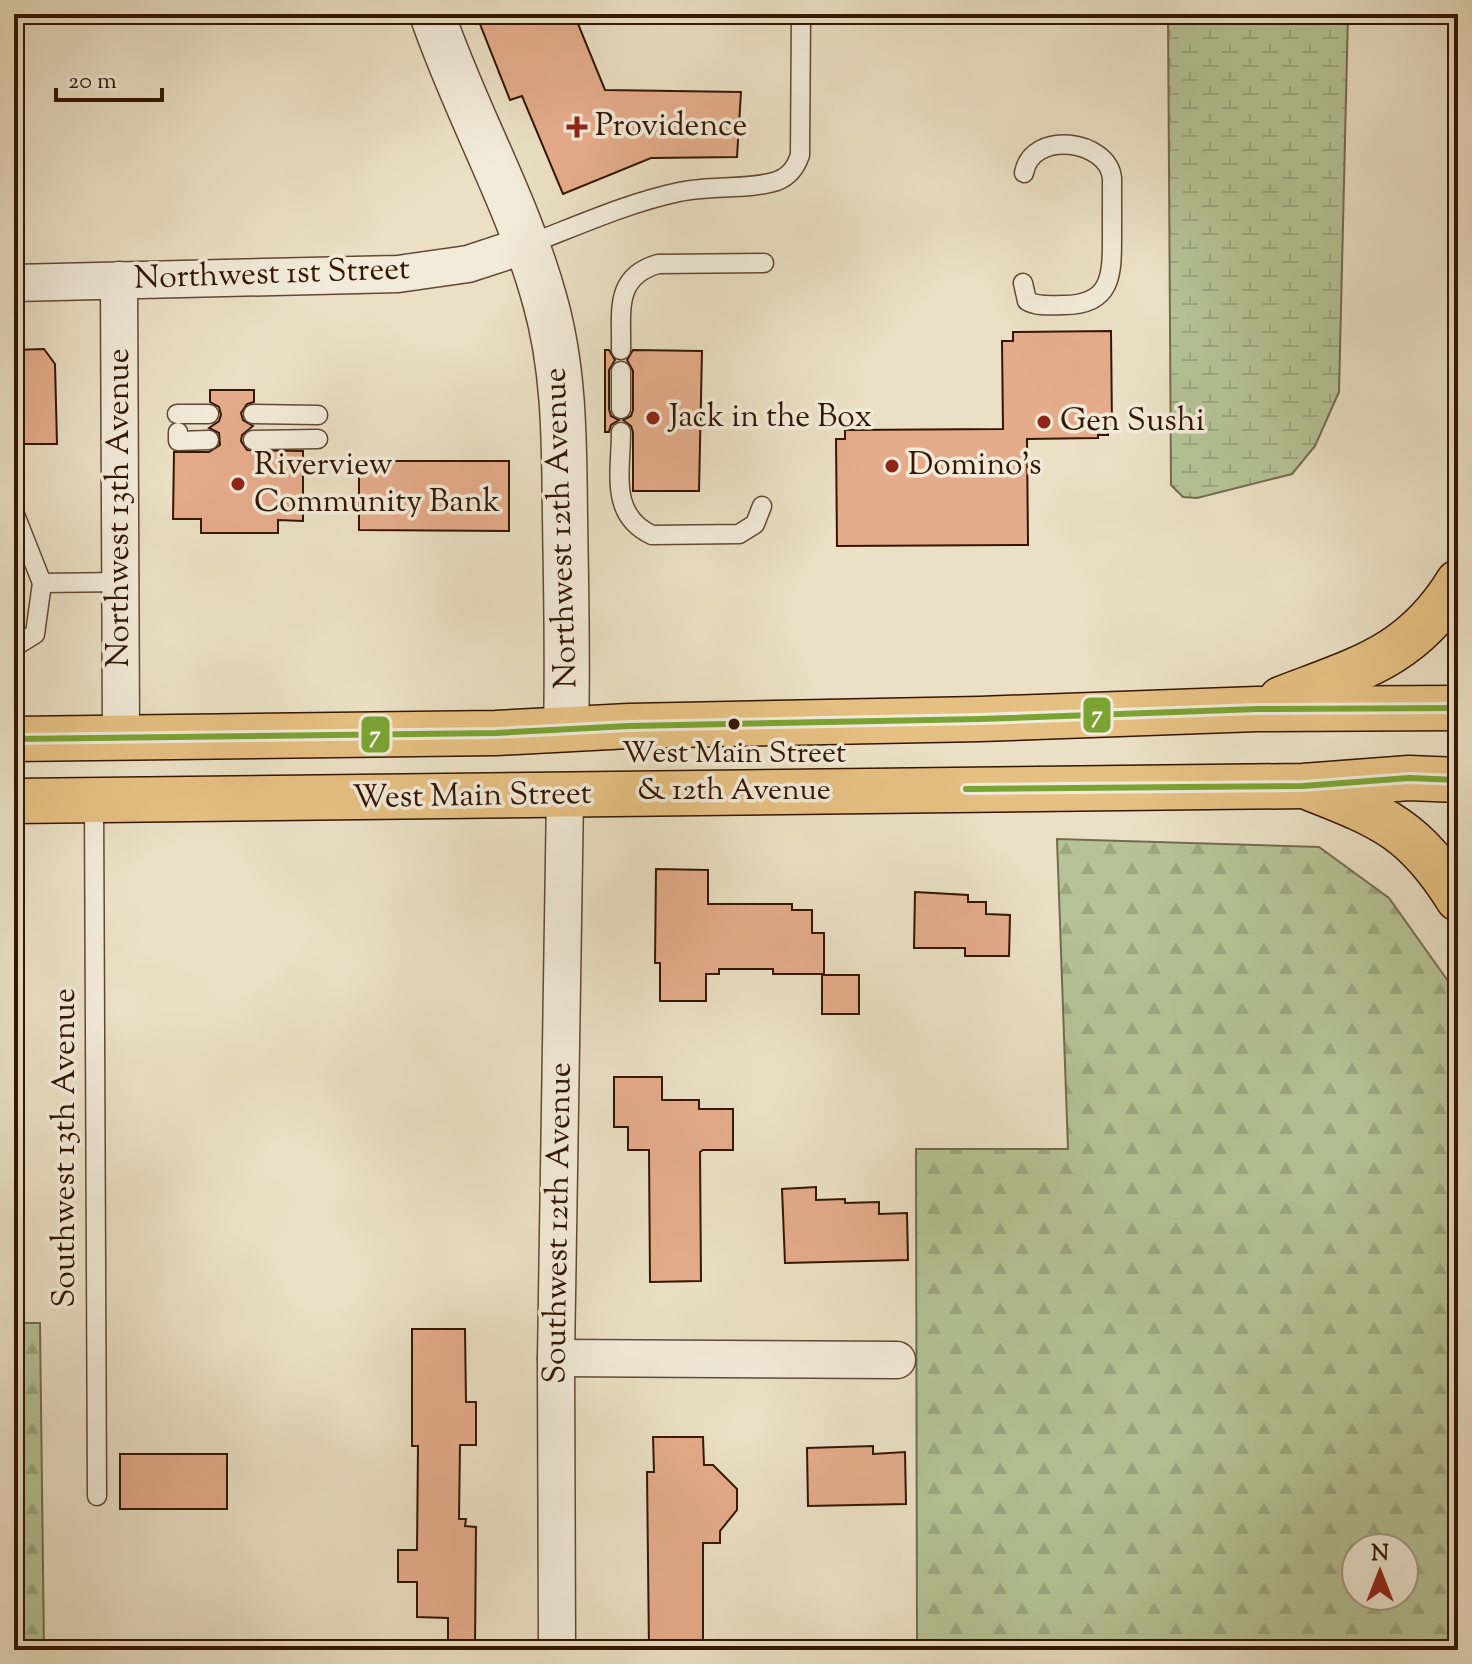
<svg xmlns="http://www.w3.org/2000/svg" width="1472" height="1664" viewBox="0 0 1472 1664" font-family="'Sorts Mill Goudy',serif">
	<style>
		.forest { fill: url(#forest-firs); stroke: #746c4c; stroke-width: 2; fill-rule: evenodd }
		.wetland { fill: url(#wetland-marsh); stroke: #746c4c; stroke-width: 2 }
		.building { fill: #e5ac8b; stroke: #341603; stroke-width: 2 }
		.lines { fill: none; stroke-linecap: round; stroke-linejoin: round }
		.service-casing { stroke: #624834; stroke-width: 21 }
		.minor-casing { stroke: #624834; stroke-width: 39 }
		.tertiary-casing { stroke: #624834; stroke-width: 47 }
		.trunk-casing { stroke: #341603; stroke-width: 47 }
		.service { stroke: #f2ebd9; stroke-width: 18 }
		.minor { stroke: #f2ebd9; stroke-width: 36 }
		.tertiary { stroke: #f2ebd9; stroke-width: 44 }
		.trunk { stroke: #e6c082; stroke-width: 44 }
		.bus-1-casing { stroke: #f2ebd9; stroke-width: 12 }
		.bus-1 { stroke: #7ba333; stroke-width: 6 }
		.poi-dot { fill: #8f2418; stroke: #f2ebd9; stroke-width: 3 }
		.bus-dot { fill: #341603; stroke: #f2ebd9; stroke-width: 3 }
		.labels { text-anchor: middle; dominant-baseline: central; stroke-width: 7; stroke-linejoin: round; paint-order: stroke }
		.bus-label { font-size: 30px; fill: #341603; stroke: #f2ebd9 }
		.poi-label { font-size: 32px; fill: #341603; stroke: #f2ebd9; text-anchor: start }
		.street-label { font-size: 32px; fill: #341603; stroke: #f2ebd9 }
		.line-badge { stroke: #f2ebd9; stroke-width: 3 }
		.badge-label { font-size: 22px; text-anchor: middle; font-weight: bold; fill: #fff }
	</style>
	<defs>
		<pattern id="forest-firs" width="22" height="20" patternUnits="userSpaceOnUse" patternTransform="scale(2)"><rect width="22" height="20" fill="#b5c396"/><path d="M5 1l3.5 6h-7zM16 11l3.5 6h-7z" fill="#9ca780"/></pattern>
		<pattern id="wetland-marsh" width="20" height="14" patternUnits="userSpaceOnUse" patternTransform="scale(2)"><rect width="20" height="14" fill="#b5c396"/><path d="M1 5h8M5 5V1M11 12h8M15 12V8" fill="none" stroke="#9ca780"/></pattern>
	</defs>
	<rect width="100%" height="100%" fill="#ebe0c5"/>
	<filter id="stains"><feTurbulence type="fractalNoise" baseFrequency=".0025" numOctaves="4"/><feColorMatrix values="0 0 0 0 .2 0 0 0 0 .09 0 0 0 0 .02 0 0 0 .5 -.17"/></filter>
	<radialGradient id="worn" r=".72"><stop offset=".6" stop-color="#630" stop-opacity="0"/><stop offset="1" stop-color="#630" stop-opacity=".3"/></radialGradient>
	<g class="forest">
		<path d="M1057,839L1319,847L1389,898L1453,988L1458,1268V1650H917L916,1149H1068ZM1356,1548H1404V1596H1356Z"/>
		<polygon points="14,1323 40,1323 44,1650 14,1650"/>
	</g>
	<polygon class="wetland" points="1168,14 1348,14 1339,392 1315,446 1292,474 1197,498 1183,497 1171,485"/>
	<g class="building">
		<polygon points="476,14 574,14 605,90 741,92 737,157 651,158 563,194 522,96 510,100"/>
		<polygon points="1111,331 1112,428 1108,428 1108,435 1098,435 1098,438 1027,439 1028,545 837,546 836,439 845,439 845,430 1003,429 1002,341 1013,341 1013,332"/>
		<polygon points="44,349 55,364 57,444 14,444 14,350"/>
		<polygon points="605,350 609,350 615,360 609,370 609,409 611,416 619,420 611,425 609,432 605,432"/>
		<polygon points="633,350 702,351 699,491 633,491 633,432 631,426 623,420 631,416 633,410 633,371 627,360"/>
		<polygon points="210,390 254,390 254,402 247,404 241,413 243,420 253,426 242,435 241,441 247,450 303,451 303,521 278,520 278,533 201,533 201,519 173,519 174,452 209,452 220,445 219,433 209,428 219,421 221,415 219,407 210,402"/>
		<polygon points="359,461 509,461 509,531 359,530"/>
		<polygon points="656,869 708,870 708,904 792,904 792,910 812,910 812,933 824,933 824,974 773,974 773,969 719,969 719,974 706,974 706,1001 660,1001 660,963 655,963"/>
		<polygon points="915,892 968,895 968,902 986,902 986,914 1010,915 1009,956 965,956 965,948 914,948"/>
		<rect x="822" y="975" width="37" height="39"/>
		<polygon points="614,1077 662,1077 662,1100 699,1100 699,1109 733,1109 733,1150 703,1150 700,1152 701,1281 650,1282 649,1150 628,1150 628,1127 614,1127"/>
		<polygon points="816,1187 816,1200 845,1199 845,1203 879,1202 879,1214 907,1213 908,1260 785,1263 782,1189"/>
		<polygon points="412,1329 465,1329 466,1402 476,1402 476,1445 460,1445 459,1519 466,1519 465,1526 476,1527 475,1650 448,1650 448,1618 417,1617 417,1582 398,1582 398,1550 417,1550 418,1446 412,1446"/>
		<polygon points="653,1437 703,1437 704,1465 713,1465 737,1489 737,1510 720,1531 720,1543 703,1543 703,1650 649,1650 647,1472 654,1472"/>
		<polygon points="873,1446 873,1454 905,1452 906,1504 808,1506 807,1448"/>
		<rect x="120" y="1454" width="107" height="55"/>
	</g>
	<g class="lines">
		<defs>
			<g id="service">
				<path d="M527,245C577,226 627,203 679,192C709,185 750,190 777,181C790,176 796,167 800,155L801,14"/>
				<path d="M1023,283L1027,301C1038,307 1052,305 1064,305C1113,305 1112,273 1112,235C1112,216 1112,197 1112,178C1108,140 1032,129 1024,173"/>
				<path d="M621,350C622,313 613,277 658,264L764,263"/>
				<polyline points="621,371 621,409"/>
				<polyline points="177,414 209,414"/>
				<polyline points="253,414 318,415"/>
				<polyline points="178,432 178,441 209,440"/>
				<path d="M621,432C621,472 609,515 652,535L739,534L755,524L762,506"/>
				<polyline points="253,440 318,439"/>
				<polyline points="14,512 42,583 121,582"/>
				<polyline points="14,647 35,634 42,583"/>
				<polyline points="94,800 97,1496"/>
			</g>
			<g id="minor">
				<polyline points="119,280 121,737"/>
				<polyline points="14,283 398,274 468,264 526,245"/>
				<polyline points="556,1358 897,1360"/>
				<polyline points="557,1650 556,1358 565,796"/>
			</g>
			<path id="tertiary" d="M432,14C465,111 518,202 545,301C565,372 564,444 565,517C566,588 568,658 566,729"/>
			<g id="trunk">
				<path d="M1281,699C1358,669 1412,657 1458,582"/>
				<polyline points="14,739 496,733 629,726 980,719 1257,709 1458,708"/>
				<path d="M1312,789C1384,817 1416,831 1458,899"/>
				<polyline points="14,801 1303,786 1409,778 1458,780"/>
			</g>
		</defs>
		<use href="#service" class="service-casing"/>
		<use href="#minor" class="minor-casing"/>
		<use href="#tertiary" class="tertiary-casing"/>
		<use href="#trunk" class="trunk-casing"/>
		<use href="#service" class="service"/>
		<use href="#minor" class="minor"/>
		<use href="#tertiary" class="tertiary"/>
		<use href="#trunk" class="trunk"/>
		<defs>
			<g id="bus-1">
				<polyline points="14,739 496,733 629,726 980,719 1257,709 1458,708"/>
				<polyline points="966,789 1303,786 1409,778 1458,780"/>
			</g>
		</defs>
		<use href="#bus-1" class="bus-1-casing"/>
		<use href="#bus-1" class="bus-1"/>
	</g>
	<g class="poi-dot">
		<path d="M573 115h8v8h8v8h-8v8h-8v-8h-8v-8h8z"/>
		<circle cx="653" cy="418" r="8"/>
		<circle cx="1044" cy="422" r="8"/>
		<circle cx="892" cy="466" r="8"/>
		<circle cx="238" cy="484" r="8"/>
	</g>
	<circle class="bus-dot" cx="734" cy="724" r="7"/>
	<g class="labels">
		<g class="bus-label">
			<text x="734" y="754">West Main Street<tspan x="734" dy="37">&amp; 12th Avenue</tspan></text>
		</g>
		<g class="poi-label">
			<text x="595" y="127">Providence</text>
			<text x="669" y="418">Jack in the Box</text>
			<text x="1060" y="422">Gen Sushi</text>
			<text x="254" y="466">Riverview<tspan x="254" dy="37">Community Bank</tspan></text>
			<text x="908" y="466">Domino's</text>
		</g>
		<g class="street-label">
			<text transform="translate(272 275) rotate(-2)">Northwest 1st Street</text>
			<text transform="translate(120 508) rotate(-90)">Northwest 13th Avenue</text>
			<text transform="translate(562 528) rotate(-92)">Northwest 12th Avenue</text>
			<text transform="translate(472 797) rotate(-1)">West Main Street</text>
			<text transform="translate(66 1148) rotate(-90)">Southwest 13th Avenue</text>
			<text transform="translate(559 1223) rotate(-89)">Southwest 12th Avenue</text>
		</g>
	</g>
	<g class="line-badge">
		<rect x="1082" y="696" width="30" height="38" rx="8" fill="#7ba333"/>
		<rect x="360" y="715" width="31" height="39" rx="8" fill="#7ba333"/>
	</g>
	<g class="badge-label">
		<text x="1097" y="722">7</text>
		<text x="375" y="742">7</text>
	</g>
	<rect width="1472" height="1664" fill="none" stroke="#ebe0c5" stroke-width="48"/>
	<rect x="16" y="16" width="1440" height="1632" fill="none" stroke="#341603" stroke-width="4"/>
	<rect x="24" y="24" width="1424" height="1616" fill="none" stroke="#341603" stroke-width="2"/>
	<g transform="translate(1380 1572)"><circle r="38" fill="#f2ebd9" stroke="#a69683" stroke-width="2"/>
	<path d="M0-6L14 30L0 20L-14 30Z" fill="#8f2418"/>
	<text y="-12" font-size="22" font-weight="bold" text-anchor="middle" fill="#341603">N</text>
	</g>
	<path d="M56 88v12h106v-12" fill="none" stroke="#341603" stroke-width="4"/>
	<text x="68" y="88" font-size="24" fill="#341603" stroke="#f2ebd9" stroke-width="6" paint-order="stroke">20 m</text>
	<rect width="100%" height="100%" filter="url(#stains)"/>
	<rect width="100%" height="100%" fill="url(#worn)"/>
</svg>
